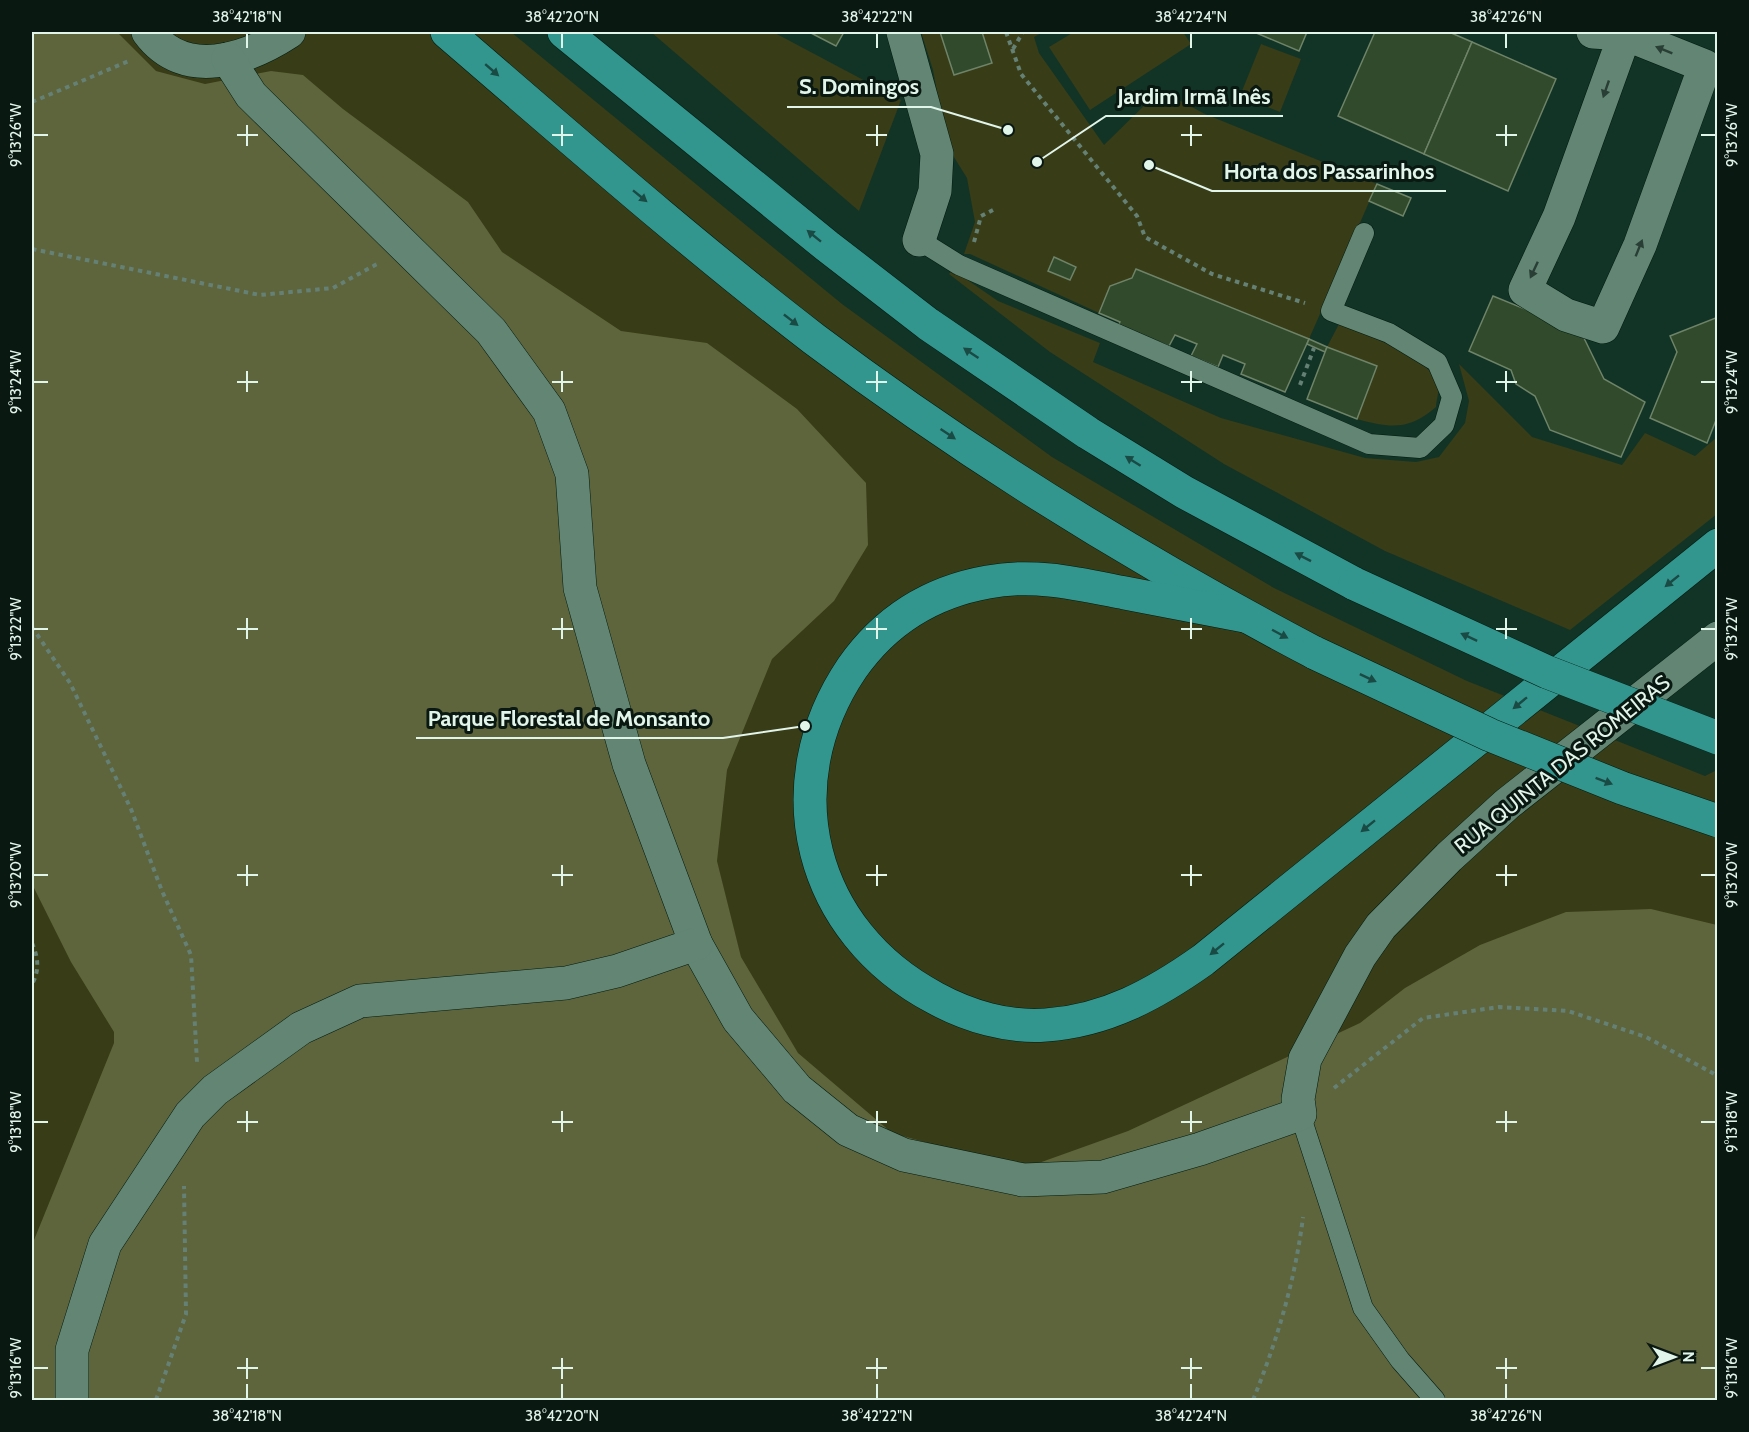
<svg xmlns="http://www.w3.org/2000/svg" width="1749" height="1432" viewBox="0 0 1749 1432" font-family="Cabin,sans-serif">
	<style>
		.green { fill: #383c17 }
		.forest { fill: #5e643c }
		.building { fill: #314a2b; stroke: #6e8368; stroke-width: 1.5 }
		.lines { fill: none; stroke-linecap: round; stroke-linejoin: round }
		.lane-casing { stroke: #001b0f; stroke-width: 21 }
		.street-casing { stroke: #001b0f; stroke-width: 34 }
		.highway-casing { stroke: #001b0f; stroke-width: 34 }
		.path { stroke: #658175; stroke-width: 4; stroke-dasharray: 4.5 4.5; stroke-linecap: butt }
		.lane { stroke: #628574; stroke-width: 20 }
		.street { stroke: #628574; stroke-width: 33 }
		.highway { stroke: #32968e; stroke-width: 33 }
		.highway-bridge-casing { stroke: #001b0f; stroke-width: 34; stroke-linecap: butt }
		.highway-bridge { stroke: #32968e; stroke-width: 33 }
		.oneway { fill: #293e34 }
		.oneway2 { fill: #1a4a44 }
		.ticks { fill: none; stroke: #e2f5eb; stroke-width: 2 }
		.labels { text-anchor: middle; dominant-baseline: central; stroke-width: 6; stroke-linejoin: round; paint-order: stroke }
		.street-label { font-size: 21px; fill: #e2f5eb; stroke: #0a1812 }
		.leader { fill: none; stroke: #e2f5eb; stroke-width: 2 }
		.callout-dot { fill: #e2f5eb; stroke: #0a1812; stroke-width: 2 }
		.callout-label { font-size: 22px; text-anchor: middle; font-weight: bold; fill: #e2f5eb; stroke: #0a1812; stroke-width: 6; stroke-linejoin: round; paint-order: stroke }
		.neatline { fill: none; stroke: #e2f5eb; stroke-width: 2 }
		.ticks-label { font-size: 15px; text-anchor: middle; fill: #e2f5eb }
	</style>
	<rect width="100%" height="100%" fill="#123426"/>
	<g class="green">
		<polygon points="32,32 511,32 842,304 1052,457 1274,588 1467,681 1705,776 1717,770 1717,1400 32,1400"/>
		<polygon points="651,32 773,32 901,100 859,211"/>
		<polygon points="921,32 1043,32 1034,37 1039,53 1104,145 1160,90 1205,114 1377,184 1309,339 1136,270 1132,278 1110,286 1099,313 970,254 964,254 975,222 967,178 947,146 933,70"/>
		<polygon points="1074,32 1183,32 1191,44 1090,110 1049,47"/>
		<polygon points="1261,44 1301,59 1280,112 1240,96"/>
		<polygon points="953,270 998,301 1100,343 1093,362 1221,418 1365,458 1416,462 1439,457 1465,423 1469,401 1459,364 1532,437 1622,465 1645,433 1695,456 1717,437 1717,514 1570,630 1385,551 1224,464 1050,352 949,274"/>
		<path d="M1339,324C1364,335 1436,357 1438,388C1439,394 1436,401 1436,407C1408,431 1390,428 1357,419L1377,366L1327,347Z"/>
	</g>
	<polygon class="forest" points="32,32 117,32 156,71 205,84 271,71 303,75 343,109 468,202 502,252 621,331 707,343 797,409 866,483 868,545 834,601 772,659 727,770 717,861 741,957 798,1053 892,1133 1022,1169 1128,1131 1360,1023 1405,988 1480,945 1566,912 1651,909 1717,925 1717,1400 32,1400 32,1245 114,1043 114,1032 71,962 32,884"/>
	<g class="building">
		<polygon points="809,32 844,32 836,46"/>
		<polygon points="940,32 982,32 992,63 954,75"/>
		<polygon points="1254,32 1307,32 1299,51"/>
		<polygon points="1375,32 1449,32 1472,42 1424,154 1338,116"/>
		<polygon points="1472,42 1556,79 1508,191 1424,154"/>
		<polygon points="1377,184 1411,198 1403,216 1369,201"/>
		<polygon points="1054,257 1076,267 1070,280 1048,271"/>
		<polygon points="1136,269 1309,339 1285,392 1241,374 1245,364 1223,355 1218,367 1191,356 1197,344 1175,335 1169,346 1118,326 1120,322 1099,313 1110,286 1132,278"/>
		<polygon points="1493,296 1581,332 1604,379 1645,402 1621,457 1550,430 1535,396 1516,384 1511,370 1469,351"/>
		<polygon points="1718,317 1718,415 1707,443 1650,418 1677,352 1670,336"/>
		<polygon points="1309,339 1327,347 1325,352 1307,344"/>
		<polygon points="1327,347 1377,366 1357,419 1307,399"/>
	</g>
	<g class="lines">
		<defs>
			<g id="lane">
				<polyline points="919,240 959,265 1369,444 1420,448 1444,425 1452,397 1437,362 1389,333 1331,311 1364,233"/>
				<polyline points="1300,1114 1363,1308 1400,1360 1435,1400"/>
			</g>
			<g id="street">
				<path d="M148,32C184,81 246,60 289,32"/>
				<polyline points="903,32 937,154 935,191 919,240"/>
				<polyline points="1593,32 1625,34 1705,66 1640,245 1603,327 1566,315 1525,290 1559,217 1625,34"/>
				<polyline points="228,59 251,95 491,331 549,411 572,474 580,588 629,764 696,944 738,1019 797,1089 848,1130 904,1155 1023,1180 1103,1177 1200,1149 1300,1114 1298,1099 1305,1059 1360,956 1381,926 1449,857 1507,804 1718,638"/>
				<polyline points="72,1400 72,1350 105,1244 190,1115 215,1090 301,1028 360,1001 566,983 617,971 696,944"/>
			</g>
			<g id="highway">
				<path d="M447,32C568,136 688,242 814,339C972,458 1140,561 1315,653"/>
				<polyline points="564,32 827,246 928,324 1088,433 1184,492 1355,584"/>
				<path d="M1245,616C1205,608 1165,601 1125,593C1079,584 1035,573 988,582C931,592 885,621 852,668C772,786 810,932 935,998C968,1016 1008,1028 1046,1025C1106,1021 1155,994 1203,960L1718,545"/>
			</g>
		</defs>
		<use href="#lane" class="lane-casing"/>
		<use href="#street" class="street-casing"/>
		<use href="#highway" class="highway-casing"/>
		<g class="path">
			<polyline points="1006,32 1021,74 1137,216 1145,237 1212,274 1305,303"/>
			<polyline points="1013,49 1023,32"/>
			<polyline points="32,102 129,61"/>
			<polyline points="974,242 981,216 993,210"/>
			<polyline points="32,249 260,295 333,288 377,264"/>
			<polyline points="1300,385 1314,348"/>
			<polyline points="32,627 70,683 131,809 162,891 191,955 197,1062"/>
			<path d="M32,943C38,957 40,970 32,984"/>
			<polyline points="1334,1088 1423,1018 1499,1007 1568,1011 1646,1037 1718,1076"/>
			<polyline points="156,1400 186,1314 184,1186"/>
			<path d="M1253,1400C1277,1341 1295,1281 1303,1217"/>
		</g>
		<use href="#lane" class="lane"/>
		<use href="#street" class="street"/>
		<use href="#highway" class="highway"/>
		<defs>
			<g id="highway-bridge">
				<polyline points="1355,584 1547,672 1718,738"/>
				<polyline points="1315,653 1490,735 1622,788 1718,821"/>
			</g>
		</defs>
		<use href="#highway-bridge" class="highway-bridge-casing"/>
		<use href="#highway-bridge" class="highway-bridge"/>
	</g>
	<defs><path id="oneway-solid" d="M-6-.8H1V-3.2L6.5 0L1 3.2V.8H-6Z" transform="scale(1.5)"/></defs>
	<g class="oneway">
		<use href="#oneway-solid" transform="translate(1664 50) rotate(-158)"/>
		<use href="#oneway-solid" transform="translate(1606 89) rotate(109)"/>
		<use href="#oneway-solid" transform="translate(1639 248) rotate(-68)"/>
		<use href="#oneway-solid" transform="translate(1534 270) rotate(115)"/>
	</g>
	<g class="oneway2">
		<use href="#oneway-solid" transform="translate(492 70) rotate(41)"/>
		<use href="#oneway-solid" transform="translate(640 196) rotate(39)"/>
		<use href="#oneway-solid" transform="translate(814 236) rotate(-141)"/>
		<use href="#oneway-solid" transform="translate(791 320) rotate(38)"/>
		<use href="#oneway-solid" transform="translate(971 353) rotate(-146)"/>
		<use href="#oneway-solid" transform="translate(948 434) rotate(34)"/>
		<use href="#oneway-solid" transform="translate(1133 461) rotate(-148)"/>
		<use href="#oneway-solid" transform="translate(1303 557) rotate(-153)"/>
		<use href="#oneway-solid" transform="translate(1672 581) rotate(141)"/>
		<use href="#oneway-solid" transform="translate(1280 634) rotate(28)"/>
		<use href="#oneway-solid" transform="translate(1469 637) rotate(-155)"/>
		<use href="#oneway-solid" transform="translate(1368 678) rotate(25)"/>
		<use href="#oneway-solid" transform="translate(1520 703) rotate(141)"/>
		<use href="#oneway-solid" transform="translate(1604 781) rotate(21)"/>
		<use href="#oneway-solid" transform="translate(1368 826) rotate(141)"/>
		<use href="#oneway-solid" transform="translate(1217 949) rotate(141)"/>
	</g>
	<path class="ticks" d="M247,33V48M562,33V48M877,33V48M1191,33V48M1506,33V48M247,125V146M562,125V146M877,125V146M1191,125V146M1506,125V146M33,135H48M237,135H258M552,135H573M866,135H887M1181,135H1202M1496,135H1517M1701,135H1716M247,371V392M562,371V392M877,371V392M1191,371V392M1506,371V392M33,382H48M237,382H258M552,382H573M866,382H887M1181,382H1202M1496,382H1517M1701,382H1716M247,618V639M562,618V639M877,618V639M1191,618V639M1506,618V639M33,629H48M237,629H258M552,629H573M866,629H887M1181,629H1202M1496,629H1517M1701,629H1716M247,865V886M562,865V886M877,865V886M1191,865V886M1506,865V886M33,875H48M237,875H258M552,875H573M866,875H887M1181,875H1202M1496,875H1517M1701,875H1716M247,1111V1132M562,1111V1132M877,1111V1132M1191,1111V1132M1506,1111V1132M33,1122H48M237,1122H258M552,1122H573M866,1122H887M1181,1122H1202M1496,1122H1517M1701,1122H1716M247,1358V1379M562,1358V1379M877,1358V1379M1191,1358V1379M1506,1358V1379M33,1368H48M237,1368H258M552,1368H573M866,1368H887M1181,1368H1202M1496,1368H1517M1701,1368H1716M247,1384V1399M562,1384V1399M877,1384V1399M1191,1384V1399M1506,1384V1399"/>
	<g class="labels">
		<g class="street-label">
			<text transform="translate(1562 764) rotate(-39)">RUA QUINTA DAS ROMEIRAS</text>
		</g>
	</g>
	<path class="leader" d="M1008 130L931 107H787M1037 162L1106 116H1283M1149 165L1212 191H1446M805 726L723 738H416"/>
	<g class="callout-dot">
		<circle cx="1008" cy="130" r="6"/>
		<circle cx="1037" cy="162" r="6"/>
		<circle cx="1149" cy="165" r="6"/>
		<circle cx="805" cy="726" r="6"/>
	</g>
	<g class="callout-label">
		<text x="859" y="94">S. Domingos</text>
		<text x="1194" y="104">Jardim Irmã Inês</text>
		<text x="1329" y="179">Horta dos Passarinhos</text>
		<text x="569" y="726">Parque Florestal de Monsanto</text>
	</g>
	<rect width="1749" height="1432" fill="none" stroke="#0a1812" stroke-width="66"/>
	<g transform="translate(1674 1357) rotate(90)" stroke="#0a1812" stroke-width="4.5" paint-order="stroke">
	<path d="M0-4.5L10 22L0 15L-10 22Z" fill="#e2f5eb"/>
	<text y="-9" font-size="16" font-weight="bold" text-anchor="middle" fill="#e2f5eb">N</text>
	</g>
	<rect x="33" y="33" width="1683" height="1366" class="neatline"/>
	<g class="ticks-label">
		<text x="247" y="22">38°42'18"N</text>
		<text x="562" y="22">38°42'20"N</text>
		<text x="877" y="22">38°42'22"N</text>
		<text x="1191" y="22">38°42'24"N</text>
		<text x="1506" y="22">38°42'26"N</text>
		<text transform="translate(1732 135) rotate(-90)" y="5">9°13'26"W</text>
		<text transform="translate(16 135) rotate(-90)" y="5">9°13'26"W</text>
		<text transform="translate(1732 382) rotate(-90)" y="5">9°13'24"W</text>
		<text transform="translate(16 382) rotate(-90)" y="5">9°13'24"W</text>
		<text transform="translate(1732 629) rotate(-90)" y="5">9°13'22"W</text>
		<text transform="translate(16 629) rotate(-90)" y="5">9°13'22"W</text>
		<text transform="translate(16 875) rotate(-90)" y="5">9°13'20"W</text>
		<text transform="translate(1732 875) rotate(-90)" y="5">9°13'20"W</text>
		<text transform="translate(1732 1122) rotate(-90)" y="5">9°13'18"W</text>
		<text transform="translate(16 1122) rotate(-90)" y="5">9°13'18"W</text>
		<text transform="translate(1732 1368) rotate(-90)" y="5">9°13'16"W</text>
		<text transform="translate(16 1368) rotate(-90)" y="5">9°13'16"W</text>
		<text x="247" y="1421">38°42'18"N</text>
		<text x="562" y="1421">38°42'20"N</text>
		<text x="877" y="1421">38°42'22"N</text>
		<text x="1191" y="1421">38°42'24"N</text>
		<text x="1506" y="1421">38°42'26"N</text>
	</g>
</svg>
